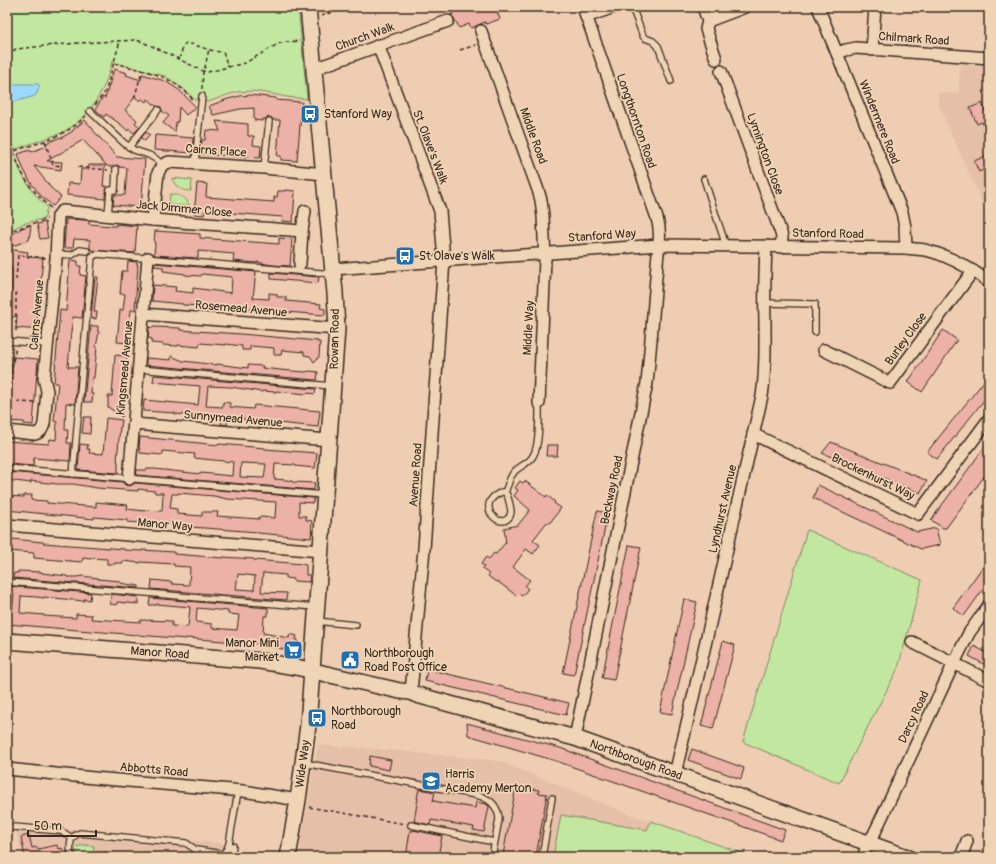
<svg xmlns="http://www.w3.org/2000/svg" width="996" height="864" viewBox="0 0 996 864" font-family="Pangolin,sans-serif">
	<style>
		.built { fill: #e6bfa9 }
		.green { fill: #c2e7a1; stroke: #7e8860 }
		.water { fill: #9cd9fd; stroke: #7593a4 }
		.building { fill: #ecb1a7; stroke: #3b2a1e; fill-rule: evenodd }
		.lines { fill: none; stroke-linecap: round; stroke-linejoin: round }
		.lane-casing { stroke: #3b2a1e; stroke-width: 8 }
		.street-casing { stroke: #3b2a1e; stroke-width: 14 }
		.secondary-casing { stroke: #3b2a1e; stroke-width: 18 }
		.path { stroke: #3b2a1e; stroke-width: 1.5; stroke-dasharray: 4 3; stroke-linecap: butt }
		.lane { stroke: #efd4b6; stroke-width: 5.5 }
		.street { stroke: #efd4b6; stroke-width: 11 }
		.secondary { stroke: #efd4b6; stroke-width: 15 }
		.labels { text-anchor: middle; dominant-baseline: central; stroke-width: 3.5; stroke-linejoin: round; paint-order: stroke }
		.street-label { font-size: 12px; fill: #3b2a1e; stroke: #efd4b6 }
		.poi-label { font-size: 12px; fill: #3b2a1e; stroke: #efd4b6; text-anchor: start }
	</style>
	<rect width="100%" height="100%" fill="#eecdb3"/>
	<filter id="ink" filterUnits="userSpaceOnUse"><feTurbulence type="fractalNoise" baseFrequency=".025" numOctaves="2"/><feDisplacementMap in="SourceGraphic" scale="8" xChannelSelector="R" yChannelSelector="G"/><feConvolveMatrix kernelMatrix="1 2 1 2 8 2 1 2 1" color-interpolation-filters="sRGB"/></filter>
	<g filter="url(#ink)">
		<g class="built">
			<polygon points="960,64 989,66 989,218 938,104 938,93 959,94"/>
			<polygon points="318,745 376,749 500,761 629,814 753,857 298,857"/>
			<polygon points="233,800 239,801 229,857 22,857 15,824 226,844"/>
		</g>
		<g class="green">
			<path d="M7,7H298L307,99L287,97L267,93L252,91L237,92L227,95L208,102L195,100L184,89L165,76L112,62C105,91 89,119 61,133L13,150C21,175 28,190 48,208L46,210L45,218L22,224L7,232Z"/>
			<path d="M172,178L192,180L191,191C182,191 175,187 172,178Z"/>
			<path d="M170,194C180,195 187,197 189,206L169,205Z"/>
			<polygon points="807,530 922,580 898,668 839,783 743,742"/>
			<polygon points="561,815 647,830 651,821 753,857 553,857"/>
			<path d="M84,845L94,846L93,850L101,852L105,851C115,856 122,854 133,854C139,854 146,856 152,857H78L75,848L76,847Z"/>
		</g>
		<polygon class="water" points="10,84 38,84 40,86 36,95 32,97 13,102 7,105 7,86"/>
		<g class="building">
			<polygon points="455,7 495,7 500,19 486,24 485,22 471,28 469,24 459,28 456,21 455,22 454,18 450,15 453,14 451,9"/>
			<polygon points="114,69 127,73 126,75 141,80 142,74 165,81 179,90 196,107 186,115 179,107 178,122 176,122 175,132 163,123 169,116 162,111 161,107 156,106 148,99 146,102 142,99 140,101 135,97 125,110 137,120 135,123 140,127 134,133 129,129 128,131 120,124 106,114 104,117 96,110 96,108 103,97 105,98"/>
			<polygon points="250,95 276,98 276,100 302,102 297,161 281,160 281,156 277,156 280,120 273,120 272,118 269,117 265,119 262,119 262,121 254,120 254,108 240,109 213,115 209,106 228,99 240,96"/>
			<polygon points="982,103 989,120 989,136 982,122 977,124 970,108"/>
			<polygon points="85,120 93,129 93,130 117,157 145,159 141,207 113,205 114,195 125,195 127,168 120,167 117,165 112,167 107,166 83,140 47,161 62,162 61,170 34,166 51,188 61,197 53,206 42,197 31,183 23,168 18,154 30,150 31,152 47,146 46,143 61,137 61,138 73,131 73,130"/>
			<polygon points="216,121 248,124 248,136 254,136 253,145 261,146 260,158 200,154 202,140 205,140 206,130 220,131"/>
			<polygon points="146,132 150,135 145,141 141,138"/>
			<polygon points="155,135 193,138 192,153 154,150"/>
			<polygon points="989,155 989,167 979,172 974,161"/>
			<polygon points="89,165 105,165 103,186 106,186 105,199 67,195 68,183 80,184 81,169 89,169"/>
			<polygon points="197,183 207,184 206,197 274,202 274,197 277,197 278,191 285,191 285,190 295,191 293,222 282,221 283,217 205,211 204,215 194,214"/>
			<polygon points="66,219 86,220 89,221 89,224 111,226 116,226 116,224 137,226 135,253 91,250 90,248 90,240 74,239 73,248 64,248"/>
			<polygon points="45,222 48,238 40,239 37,224"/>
			<polygon points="31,225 29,240 7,248 7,237 22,228"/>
			<polygon points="155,231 200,234 200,238 279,244 279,238 292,239 290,266 272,265 257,262 257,263 233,261 234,254 198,251 198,258 154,255 155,243 154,243"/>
			<polygon points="7,249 28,252 27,257 43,258 37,322 42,322 41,330 16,328 17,315 9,319 9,295 11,295 11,289 12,289 12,268 7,266"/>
			<polygon points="70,260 78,261 78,266 81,266 80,275 86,276 82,318 73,317 71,332 68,367 78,367 75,404 66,403 65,430 68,430 67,443 71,443 70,461 34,458 33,466 8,464 8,454 7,454 7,441 49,444 50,439 56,440 57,422 54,421 58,383 54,383 60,310 66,311"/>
			<polygon points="128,261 137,262 137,265 138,265 135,310 131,310 128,343 117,342 120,310 123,310 125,294 120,294 122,271 127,271"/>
			<polygon points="155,263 256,272 253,298 269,299 269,293 277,294 277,297 286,297 286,301 321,304 320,308 325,309 325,315 233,308 183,305 183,304 152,301 153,285 176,287 175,291 193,293 193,288 231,293 232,277 202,274 201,276 185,275 185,274 163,271 163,267 154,266"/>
			<polygon points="271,273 319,277 318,283 271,279"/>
			<polygon points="95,277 98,277 94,312 97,312 96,319 91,318"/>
			<polygon points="91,326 98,326 98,332 99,332 96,347 97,347 96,356 96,355 94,378 92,378 91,394 93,394 92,402 84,402"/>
			<polygon points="149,327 152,328 153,327 180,328 180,330 241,334 318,341 317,342 320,342 319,357 314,362 310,356 304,355 304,352 282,350 281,355 274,355 274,348 250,346 250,350 242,350 242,346 226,344 226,345 200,343 199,347 178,345 178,346 163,345 163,344 151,343 152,339 148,338"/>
			<polygon points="943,330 957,340 922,392 908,382"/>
			<polygon points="115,355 127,356 122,417 108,407 108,396 112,396"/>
			<polygon points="171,356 183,361 217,365 217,364 248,368 248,365 263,366 262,368 280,370 305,372 310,371 318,372 317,380 316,380 146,365 146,358 171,360"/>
			<polygon points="14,357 38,359 33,425 24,424 24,422 7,421 8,368 12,369"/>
			<polygon points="154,375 316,389 315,394 308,393 307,394 276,391 276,392 262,391 262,392 231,387 208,386 206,406 223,407 223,402 230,403 230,407 253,409 254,405 320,411 318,427 268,422 268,421 228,418 227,425 221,424 222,417 220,418 175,414 175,413 143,411 144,400 198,405 200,386 153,382"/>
			<polygon points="989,375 989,394 937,459 927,452"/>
			<polygon points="84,417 91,417 90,434 82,433"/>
			<polygon points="106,418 122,420 121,427 120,427 117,461 118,461 118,473 78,470 80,444 88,445 87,449 90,449 89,453 103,454"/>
			<path d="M140,437L219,445V444L265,448V449L317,453L315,468L295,466V465L275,464L274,479L286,480L292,481V482L315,483L314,490L136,475L137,470H147V469H154L201,474V473L232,476L233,462L194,458L195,454L163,451V455L140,453V449L139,448ZM241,463L266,464L264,478L240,477Z"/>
			<polygon points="989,441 989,470 946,528 943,528 931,520"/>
			<polygon points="831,442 923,479 927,481 920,493 822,453"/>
			<polygon points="547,445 558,445 557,456 546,456"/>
			<path d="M8,472L123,482L125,485L129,486L132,485L135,483L314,498L313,503L299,502V516H306V520L312,521L311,538L258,533V532L177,526V524L142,521L141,523L127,522V520L94,517V519L7,510V496L24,497V495H32L31,500L47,501V503L96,507V502L128,505L127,509L145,511V510L162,511L163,493H155V491L138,489V491L97,488L73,484H57L31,481V483L7,480ZM178,493L214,496L227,499L276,502L275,518L259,517V519L217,516L218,512H202V516L177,514V509L170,508L172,494H178Z"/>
			<polygon points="520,481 523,483 525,481 546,497 547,495 555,502 554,503 561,508 549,524 547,522 533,540 540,545 533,554 526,549 513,567 530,580 525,586 528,589 522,596 519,594 517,596 497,581 496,582 488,576 489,574 482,569 484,566 481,564 486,557 489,559 494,553 496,554 505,543 506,544 504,528 518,525 530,510 514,496 518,490 515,488"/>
			<polygon points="818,485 917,532 936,528 940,545 921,549 813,498"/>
			<polygon points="597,511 608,513 574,675 563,673"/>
			<path d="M12,539L43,542V543L124,549V550L142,551V550L174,552V554L223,558V557L254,559V560L302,564L306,565V575H310L309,582L293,581V579L286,578V575L263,573L261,592L287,593L286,600L151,589L152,580L172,582V584L189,585L190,567L174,566V564L140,562V563L123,561V563H115V564H107V559L91,558L90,559L83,558L82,562L34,558V553L7,551V540L12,541ZM238,574L255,576L254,590L236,589Z"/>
			<polygon points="629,545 641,547 614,680 602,678"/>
			<polygon points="989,558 989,581 964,616 953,608"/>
			<polygon points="18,571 42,572 42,573 67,576 67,577 77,577 82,576 98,578 98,579 120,581 120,583 139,586 139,588 13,578 14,573 18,573"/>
			<path d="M7,586L91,593L90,600L84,599V601L44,597V598L37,597L21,596L20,613L44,615V616L76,618V614L92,615L91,619L141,622V620L172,621V626L188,627L190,607L157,604V605H149L150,598L268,608V616H264L263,633L289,638L290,634L297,636L296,640H298L295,652L261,644L186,638V639L90,631L7,624V612H12L14,593L7,592ZM197,608L228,611V614L239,615L237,630L212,628V624L196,622Z"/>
			<polygon points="111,594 138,597 138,604 117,602 117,605 110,604"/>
			<polygon points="684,599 697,602 672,714 660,712"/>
			<polygon points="723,641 735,645 713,729 701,726"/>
			<polygon points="974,646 989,654 989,667 969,656"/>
			<polygon points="427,669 569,703 566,715 425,681"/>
			<polygon points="467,723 560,748 785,830 781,840 556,761 468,735"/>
			<polygon points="692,749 744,768 741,779 688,760"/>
			<polygon points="370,756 391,760 389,770 369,766"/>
			<polygon points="516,786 539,790 538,793 547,794 536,857 513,857 503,855"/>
			<polygon points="419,789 435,792 433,801 475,808 476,802 486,804 489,806 484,832 473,830 474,827 431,820 430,825 414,821 418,798 417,798"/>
			<polygon points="413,830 442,836 438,857 406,857 410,831 413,831"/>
			<polygon points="29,835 32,848 37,847 38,849 57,845 59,849 62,848 64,857 25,857 21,837"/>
		</g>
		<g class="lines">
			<defs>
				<g id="lane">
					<polyline points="632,7 643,36 645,38 653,41 658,46 671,81"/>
					<polyline points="90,111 124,143 134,150 149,155 156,159 162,165"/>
					<polyline points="129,147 158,110"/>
					<polyline points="195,163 202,96"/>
					<polyline points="264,168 269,121"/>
					<polyline points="704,179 726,246"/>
					<polyline points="108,215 110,190 115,190 116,169"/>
					<polyline points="56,254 72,255 80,250 87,251"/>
					<polyline points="764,303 815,304 815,332"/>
					<polyline points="7,341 48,344"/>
					<polyline points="139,369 332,386"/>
					<polyline points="7,468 324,495"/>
					<polyline points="73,474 92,257 97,254 333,274"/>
					<path d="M502,492H505C509,497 510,504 511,511C511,518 505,523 498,520C495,519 493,516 491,514C485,503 492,496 502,492Z"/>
					<path d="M505,492C509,484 509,476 516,470C522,465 529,463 533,456C540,445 539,417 539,403"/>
					<polyline points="7,582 147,593 199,598 316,607"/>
					<polyline points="316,621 356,625"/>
					<path d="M304,763L476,795C489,798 498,805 499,819L492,857"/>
					<polyline points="411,825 494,842"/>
					<polyline points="7,829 14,827 61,831 72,838"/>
					<path d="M71,857C70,846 68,837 80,833L186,843L196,850L223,854L227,849L229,844L238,791"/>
					<polyline points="231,857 233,846"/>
					<polyline points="542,857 552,798"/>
				</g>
				<g id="street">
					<polyline points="703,7 708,21 706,29 716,59"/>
					<polyline points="818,7 902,212 905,227 906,248"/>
					<polyline points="586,17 614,7"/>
					<polyline points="708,21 745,7"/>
					<polyline points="481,31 538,190 541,200 543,216 545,259 539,403"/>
					<polyline points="378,45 440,211 444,260 424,549 411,692"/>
					<polyline points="872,50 875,7"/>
					<polyline points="837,53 846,50 856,48 989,58"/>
					<polyline points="314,69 448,21"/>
					<polyline points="721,71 781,233 782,238 781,247"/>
					<polyline points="153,220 158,173 162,165 169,162 264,168 324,174"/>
					<polyline points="300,264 302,231 305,211"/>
					<path d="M333,269L659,245L906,248C913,249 919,249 925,250C948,255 970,268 989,282"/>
					<polyline points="143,314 337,329"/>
					<polyline points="824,350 890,383 973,271"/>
					<polyline points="134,424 329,440"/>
					<path d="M7,431L35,434C41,432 42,430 44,424L47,391L44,378L56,259L58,216L61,212L63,211L153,220L302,231"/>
					<polyline points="753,434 918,514 989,419"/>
					<polyline points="129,479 148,258"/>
					<polyline points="7,525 321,551"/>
					<polyline points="912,642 989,681"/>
					<path d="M575,738L647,383C651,343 654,304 657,264C658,248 662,235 657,218L583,7"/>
					<polyline points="7,769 94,778 243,791 298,800"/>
					<path d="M675,774L692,702L762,396C766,371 765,346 765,321C764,296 765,271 766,246"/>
					<polyline points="863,857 868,843 874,834 954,663 969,633 989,605"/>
					<polyline points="961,857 967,841"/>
				</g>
				<g id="secondary">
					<polyline points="7,641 260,661 296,667 400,691 411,692 417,695 575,738 907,857"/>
					<polyline points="288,857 298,800 308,725 337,329 335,293 308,7"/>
				</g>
			</defs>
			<use href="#lane" class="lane-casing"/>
			<use href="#street" class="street-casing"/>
			<use href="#secondary" class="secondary-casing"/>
			<g class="path">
				<polyline points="321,16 347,7"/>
				<polyline points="460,50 476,45"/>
				<polyline points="7,55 11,52 16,49 44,46 79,43 136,40 142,42 154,47 203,71 208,72 245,63 278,44 284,42 300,41"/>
				<path d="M179,59L184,45L186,43C199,45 210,52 223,52L228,67"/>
				<path d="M114,63C135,69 160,72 178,86C184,90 189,95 194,101"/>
				<polyline points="202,89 203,71 205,67 209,49"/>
				<polyline points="134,98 135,96 142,71"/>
				<polyline points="95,105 105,92 108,83 120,41"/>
				<polyline points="7,132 14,151"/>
				<polyline points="45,141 53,165 62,166"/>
				<polyline points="78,167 108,170"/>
				<path d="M51,208C32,191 20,175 14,151C41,142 65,137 86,116"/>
				<path d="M7,234C20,226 34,224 47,219"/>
				<polyline points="16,280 18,255 46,258"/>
				<polyline points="16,292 16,334"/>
				<polyline points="10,388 13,357 15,353 15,348"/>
				<polyline points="17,402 36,403"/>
				<polyline points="309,807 405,824"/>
			</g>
			<use href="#lane" class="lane"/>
			<use href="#street" class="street"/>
			<use href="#secondary" class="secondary"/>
		</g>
	</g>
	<defs>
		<symbol id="bus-square" viewBox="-11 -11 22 22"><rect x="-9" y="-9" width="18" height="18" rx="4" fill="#1f6fb2" stroke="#efd4b6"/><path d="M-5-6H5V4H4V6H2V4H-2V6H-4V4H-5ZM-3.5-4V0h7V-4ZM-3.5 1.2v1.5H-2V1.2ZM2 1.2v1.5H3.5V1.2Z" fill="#fff"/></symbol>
		<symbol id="supermarket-square" viewBox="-11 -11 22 22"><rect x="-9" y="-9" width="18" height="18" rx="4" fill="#1f6fb2" stroke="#efd4b6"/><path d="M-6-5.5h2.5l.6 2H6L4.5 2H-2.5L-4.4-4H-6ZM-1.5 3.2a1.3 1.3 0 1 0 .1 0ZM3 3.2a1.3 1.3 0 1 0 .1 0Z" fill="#fff"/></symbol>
		<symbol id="civic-square" viewBox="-11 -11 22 22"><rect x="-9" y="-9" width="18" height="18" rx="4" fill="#1f6fb2" stroke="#efd4b6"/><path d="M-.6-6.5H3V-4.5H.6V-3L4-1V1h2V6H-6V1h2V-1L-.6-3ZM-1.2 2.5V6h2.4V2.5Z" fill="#fff"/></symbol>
		<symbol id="school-square" viewBox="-11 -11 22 22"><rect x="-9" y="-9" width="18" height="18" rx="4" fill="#1f6fb2" stroke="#efd4b6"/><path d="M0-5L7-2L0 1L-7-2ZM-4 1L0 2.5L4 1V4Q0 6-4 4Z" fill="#fff"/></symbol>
	</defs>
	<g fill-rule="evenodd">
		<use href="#bus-square" x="299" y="103" width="22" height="22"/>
		<use href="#bus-square" x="394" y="245" width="22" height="22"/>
		<use href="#supermarket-square" x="282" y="639" width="22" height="22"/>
		<use href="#civic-square" x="339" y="649" width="22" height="22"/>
		<use href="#bus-square" x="306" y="707" width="22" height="22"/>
		<use href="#school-square" x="420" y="770" width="22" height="22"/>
	</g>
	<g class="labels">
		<g class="street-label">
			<text transform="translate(365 37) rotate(-20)">Church Walk</text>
			<text transform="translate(914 39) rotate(4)">Chilmark Road</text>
			<text transform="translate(636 121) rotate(71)">Longthornton Road</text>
			<text transform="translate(879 122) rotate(68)">Windermere Road</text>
			<text transform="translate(533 136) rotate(70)">Middle Road</text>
			<text transform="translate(430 147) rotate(69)">St. Olave's Walk</text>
			<text transform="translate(216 151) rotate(4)">Cairns Place</text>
			<text transform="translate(765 154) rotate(70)">Lymington Close</text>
			<text transform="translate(184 209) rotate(5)">Jack Dimmer Close</text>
			<text transform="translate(828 234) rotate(1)">Stanford Road</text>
			<text transform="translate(602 236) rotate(-4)">Stanford Way</text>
			<text transform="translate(241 309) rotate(5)">Rosemead Avenue</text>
			<text transform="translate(37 315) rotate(-85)">Cairns Avenue</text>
			<text transform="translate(529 328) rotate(-87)">Middle Way</text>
			<text transform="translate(335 339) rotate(-89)">Rowan Road</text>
			<text transform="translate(906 339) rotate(-54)">Burley Close</text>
			<text transform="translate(125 368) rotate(-85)">Kingsmead Avenue</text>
			<text transform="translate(233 419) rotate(5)">Sunnymead Avenue</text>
			<text transform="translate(416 475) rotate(-86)">Avenue Road</text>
			<text transform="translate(873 477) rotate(26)">Brockenhurst Way</text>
			<text transform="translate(612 490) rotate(-78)">Beckway Road</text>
			<text transform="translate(723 509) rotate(-77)">Lyndhurst Avenue</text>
			<text transform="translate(165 525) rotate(5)">Manor Way</text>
			<text transform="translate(160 653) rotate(4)">Manor Road</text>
			<text transform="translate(914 717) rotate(-65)">Darcy Road</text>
			<text transform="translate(636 760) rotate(20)">Northborough Road</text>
			<text transform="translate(303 764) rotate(-82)">Wide Way</text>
			<text transform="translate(154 770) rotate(5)">Abbotts Road</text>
		</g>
		<g class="poi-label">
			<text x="324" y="114">Stanford Way</text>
			<text x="419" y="256">St Olave's Walk</text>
			<text x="279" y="643" text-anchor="end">Manor Mini<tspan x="279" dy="14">Market</tspan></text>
			<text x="364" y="653">Northborough<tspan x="364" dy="14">Road Post Office</tspan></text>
			<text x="331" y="711">Northborough<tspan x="331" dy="14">Road</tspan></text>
			<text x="445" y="774">Harris<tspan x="445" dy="14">Academy Merton</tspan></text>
		</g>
	</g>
	<rect width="996" height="864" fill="none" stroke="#efd4b6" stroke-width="24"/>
	<rect x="12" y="12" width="972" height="840" fill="none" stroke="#3b2a1e" stroke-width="1.5" filter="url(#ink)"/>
	<path d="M28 830v6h68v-6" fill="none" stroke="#3b2a1e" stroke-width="2"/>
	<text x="34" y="830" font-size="12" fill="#3b2a1e" stroke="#efd4b6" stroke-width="3" paint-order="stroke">50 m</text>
</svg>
